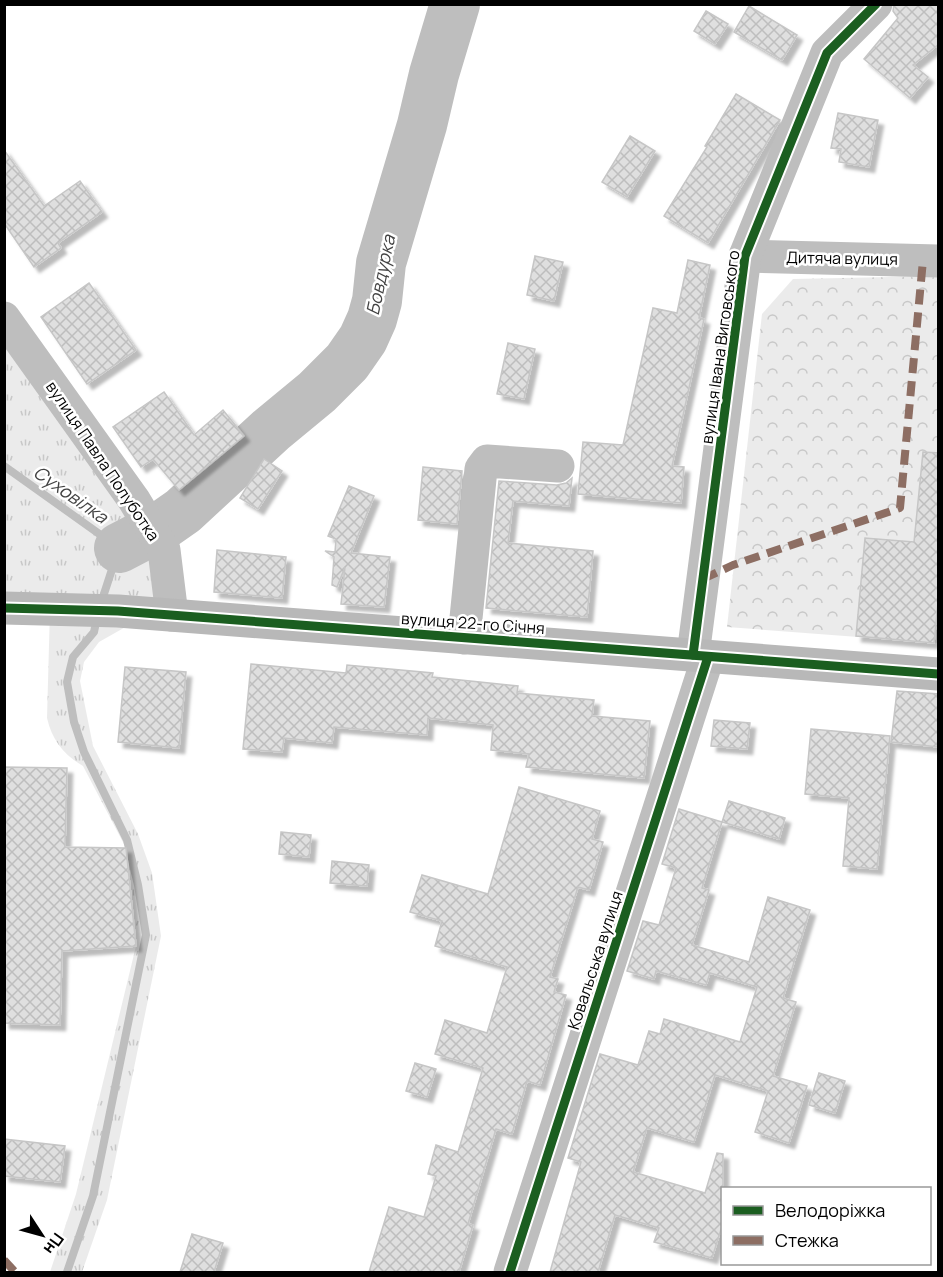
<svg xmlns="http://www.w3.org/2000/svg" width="943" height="1277" viewBox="0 0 943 1277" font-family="Manrope,sans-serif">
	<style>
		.grass { fill: url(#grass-tufts) }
		.forest { fill: url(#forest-crowns) }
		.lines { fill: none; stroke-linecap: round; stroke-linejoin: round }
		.stream { stroke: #bebebe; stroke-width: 8 }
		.river { stroke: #bebebe; stroke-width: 50 }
		.building { fill: url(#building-cross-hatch); stroke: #c6c6c6; stroke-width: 1.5; filter: url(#shadow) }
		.street { stroke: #bebebe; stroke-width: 33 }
		.secondary { stroke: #b8b8b8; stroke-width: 33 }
		.quiet { stroke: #8d6e63; stroke-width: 8; stroke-dasharray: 15 8; stroke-linecap: butt }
		.cycleway-casing { stroke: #fff; stroke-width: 13 }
		.cycleway { stroke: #1b5e20; stroke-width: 9 }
		.labels { text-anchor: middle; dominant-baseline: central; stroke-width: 5; stroke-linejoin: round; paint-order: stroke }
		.street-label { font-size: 16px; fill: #000; stroke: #fff }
		.water-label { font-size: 18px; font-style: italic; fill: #434343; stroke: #fff }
	</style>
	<defs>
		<pattern id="grass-tufts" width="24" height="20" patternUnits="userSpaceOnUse" patternTransform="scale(1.5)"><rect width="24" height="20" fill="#ebebeb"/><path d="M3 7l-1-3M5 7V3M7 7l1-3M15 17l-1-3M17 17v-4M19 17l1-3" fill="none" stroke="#c8c8c8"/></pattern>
		<pattern id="forest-crowns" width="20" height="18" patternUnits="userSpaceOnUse" patternTransform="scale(1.5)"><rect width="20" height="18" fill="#ebebeb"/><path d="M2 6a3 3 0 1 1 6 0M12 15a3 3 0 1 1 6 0" fill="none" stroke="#c8c8c8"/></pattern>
		<pattern id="building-cross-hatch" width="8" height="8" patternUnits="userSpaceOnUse" patternTransform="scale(1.5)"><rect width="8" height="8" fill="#dfdfdf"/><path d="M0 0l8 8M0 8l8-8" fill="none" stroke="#bebebe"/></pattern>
		<filter id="shadow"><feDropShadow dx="5.5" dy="5.5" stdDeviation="1.5" flood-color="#0004"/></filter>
	</defs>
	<rect width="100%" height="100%" fill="#fff"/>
	<g class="grass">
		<polygon points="447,5 464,5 441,79 431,124 394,243 389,264 383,316 372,341 353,368 320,400 188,519 164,536 155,520 178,503 311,386 339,357 355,335 365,315 373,260 380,233 392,200 415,120 426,70"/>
		<path d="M4,318L134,500L172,615L129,625L99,642L84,662L80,681L93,746L138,834L152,873L161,936L107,1200L82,1272H50L76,1194L136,946L126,848L83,766C64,755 52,740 47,718L50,609L5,608Z"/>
	</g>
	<polygon class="forest" points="938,276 938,643 727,627 762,314 793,279"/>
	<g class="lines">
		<g class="stream">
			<polyline points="4,466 119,548 101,603"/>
			<polyline points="67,1272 93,1196 146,935 138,885 127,840 84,752 74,722 67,682 73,657 94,632 97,618"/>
		</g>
		<polyline class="river" points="119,548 163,525 183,511 271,430 317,392 347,362 363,339 372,319 377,301 381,263 422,125 434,74 455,4"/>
	</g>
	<g class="building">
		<polygon points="894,4 939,4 939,44 913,65 928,77 910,98 864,59 898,18 893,11"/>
		<polygon points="749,6 797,35 782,60 734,32"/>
		<polygon points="706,11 728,24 715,44 694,31"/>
		<polygon points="736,94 780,120 708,243 664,216 707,147 705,146"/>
		<polygon points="838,113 878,120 869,167 839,162 841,149 831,148"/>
		<polygon points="630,136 655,151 627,197 602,182"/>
		<polygon points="4,150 44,206 80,181 102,212 58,243 61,248 34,267 4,223"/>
		<polygon points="535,256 563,262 554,301 527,295"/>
		<polygon points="688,260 710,265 699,318 704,319 672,466 684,467 681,503 578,494 583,442 623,445 653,308 677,313"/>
		<polygon points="89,283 136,350 87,384 41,317"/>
		<polygon points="508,343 535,349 524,399 497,394"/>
		<polygon points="164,392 194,435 223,410 244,436 179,490 153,459 141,467 113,427"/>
		<polygon points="923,452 939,453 939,592 934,643 856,636 865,538 914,542"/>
		<polygon points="264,459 282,471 258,509 240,498"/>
		<polygon points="423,467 462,471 457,524 418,520"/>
		<polygon points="572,478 569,506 513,501 508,543 593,551 587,617 486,608 499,481 557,485 566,483"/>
		<polygon points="349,486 374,496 351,553 390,557 384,607 341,604 345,567 337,587 332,585 334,557 325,551 335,552 336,539 328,536"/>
		<polygon points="217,550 286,557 282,598 214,592"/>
		<polygon points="251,664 346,673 347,665 433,673 432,677 518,686 517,693 594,700 592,716 650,721 644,778 526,767 529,754 491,750 493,725 428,718 427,735 334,727 332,743 284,738 282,752 243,749"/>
		<polygon points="125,667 186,672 179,748 118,742"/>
		<polygon points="897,691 939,694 939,747 891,742"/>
		<polygon points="714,720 750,723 747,749 711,746"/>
		<polygon points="811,729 890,736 877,869 843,866 849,798 805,794"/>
		<polygon points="4,767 67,768 65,847 126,848 136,946 62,951 60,1025 4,1023"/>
		<polygon points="519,787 600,811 592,839 603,842 589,890 578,887 550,977 558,979 554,992 566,995 540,1085 527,1081 512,1134 496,1129 468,1224 473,1225 459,1272 369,1272 389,1207 424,1217 436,1176 428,1174 436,1145 458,1152 483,1068 435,1054 445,1020 487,1033 507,967 435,946 442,921 410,912 422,875 488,894"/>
		<polygon points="729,801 785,818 779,839 722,822"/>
		<polygon points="679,809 722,822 702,888 709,890 692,945 749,962 768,897 810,910 783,998 796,1002 773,1076 807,1086 789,1143 755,1132 768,1091 715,1075 694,1142 647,1128 633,1172 705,1193 717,1153 723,1154 723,1223 712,1258 654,1242 659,1228 615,1215 598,1272 550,1272 581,1162 568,1158 600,1054 638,1065 649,1031 660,1034 664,1019 740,1042 757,987 710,973 706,985 656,971 654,979 627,971 643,921 659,925 676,868 662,864"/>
		<polygon points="281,832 311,835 309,857 279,854"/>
		<polygon points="332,861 369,865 367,886 330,883"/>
		<polygon points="415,1063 436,1069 427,1097 406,1091"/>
		<polygon points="819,1073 845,1081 835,1113 809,1105"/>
		<polygon points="4,1139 65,1146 60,1182 4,1176"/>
		<polygon points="192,1234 223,1243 214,1272 180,1272"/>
	</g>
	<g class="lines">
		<g class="street">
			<polyline points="745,256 938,261"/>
			<polyline points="4,318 134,500 164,550 172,615"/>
			<polyline points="464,638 481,469 487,461 558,466"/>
			<polyline points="693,655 745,256 827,53 876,4"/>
			<polyline points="510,1272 708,657"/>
		</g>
		<polyline class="secondary" points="4,608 118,611 938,674"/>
		<g class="quiet">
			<polyline points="703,579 733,565 900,508 923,260"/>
			<polyline points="4,1260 15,1272"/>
		</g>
		<defs>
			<g id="cycleway">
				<polyline points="4,608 118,611 938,674"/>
				<polyline points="693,655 745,256 827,53 876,4"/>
				<polyline points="510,1272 708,657"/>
			</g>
		</defs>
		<use href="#cycleway" class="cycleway-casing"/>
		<use href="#cycleway" class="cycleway"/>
	</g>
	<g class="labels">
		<g class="street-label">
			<text transform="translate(842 258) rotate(1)">Дитяча вулиця</text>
			<text transform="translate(720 347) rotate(-82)">вулиця Івана Виговського</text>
			<text transform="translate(103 461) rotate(56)">вулиця Павла Полуботка</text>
			<text transform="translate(473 623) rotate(4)">вулиця 22-го Січня</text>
			<text transform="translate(595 960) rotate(-72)">Ковальська вулиця</text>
		</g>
		<g class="water-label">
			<text transform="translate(380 275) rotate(-78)">Бовдурка</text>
			<text transform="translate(71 494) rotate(35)">Суховілка</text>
		</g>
	</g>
	<rect width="943" height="1277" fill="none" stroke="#000000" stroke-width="12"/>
	<rect x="721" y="1187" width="210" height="78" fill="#ffffff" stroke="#999999" stroke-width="1.5"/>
	<rect x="733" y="1206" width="30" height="9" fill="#1b5e20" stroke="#999999" stroke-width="1.5"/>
	<text x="775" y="1217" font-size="18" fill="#000000">Велодоріжка</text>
	<rect x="733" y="1236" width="30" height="9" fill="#8d6e63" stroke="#999999" stroke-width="1.5"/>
	<text x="775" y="1247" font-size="18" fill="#000000">Стежка</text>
	<g transform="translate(42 1235) rotate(126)" stroke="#ffffff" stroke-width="4.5" paint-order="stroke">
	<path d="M0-4.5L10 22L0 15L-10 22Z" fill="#000000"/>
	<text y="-9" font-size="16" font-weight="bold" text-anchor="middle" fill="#000000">Пн</text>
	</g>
</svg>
